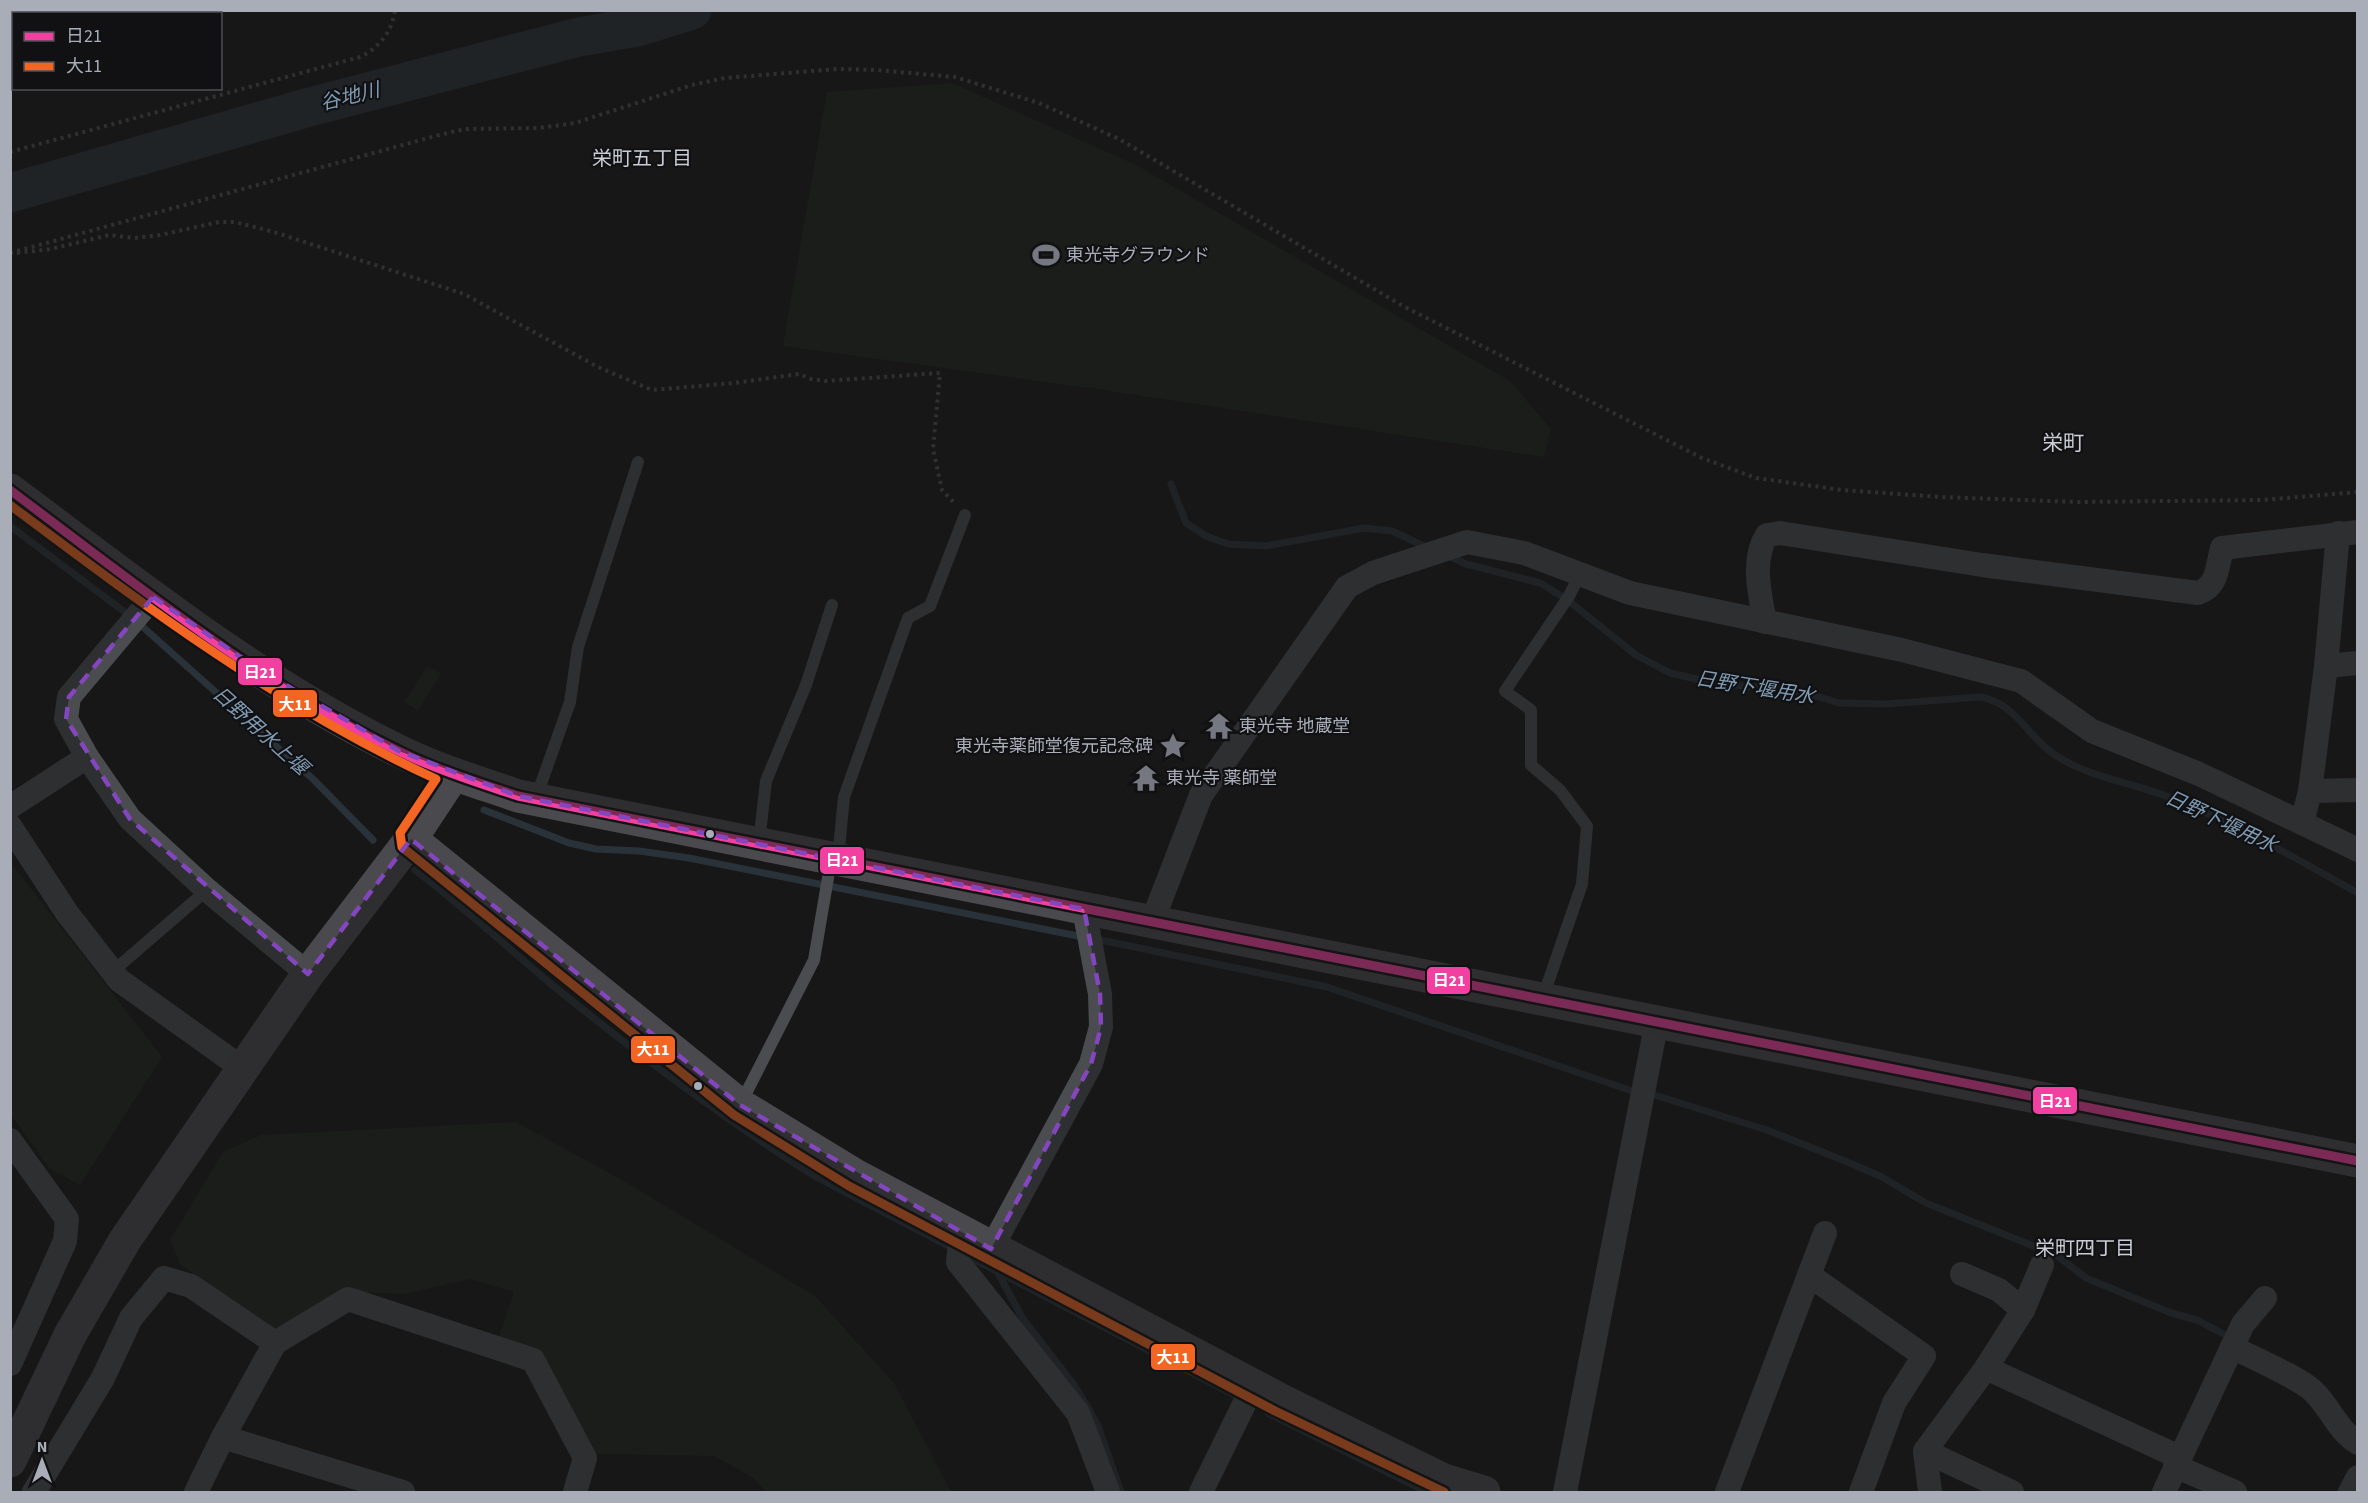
<svg xmlns="http://www.w3.org/2000/svg" width="2368" height="1503" viewBox="0 0 2368 1503" font-family="'Source Sans 3','Noto Sans JP',sans-serif">
	<style>
		.green { fill: #1d241e }
		.lines { fill: none; stroke-linecap: round; stroke-linejoin: round }
		.stream { stroke: #2a3239; stroke-width: 7 }
		.river { stroke: #2a3239; stroke-width: 39 }
		.path { stroke: #4d4e52; stroke-width: 4; stroke-dasharray: 3 4.5; stroke-linecap: butt }
		.lane { stroke: #4b4c50; stroke-width: 12 }
		.street { stroke: #4b4c50; stroke-width: 24 }
		.secondary { stroke: #4a4a4e; stroke-width: 33 }
		.bus-1-casing { stroke: #111113; stroke-width: 14 }
		.bus-2-casing { stroke: #111113; stroke-width: 14 }
		.bus-1 { stroke: #f240a1; stroke-width: 9 }
		.bus-2 { stroke: #f26522; stroke-width: 9 }
		.marked { fill: none; stroke: #8446be; stroke-width: 4.5; stroke-dasharray: 12 8; stroke-linejoin: round }
		.bus-dot { fill: #a8adb8; stroke: #111113; stroke-width: 2 }
		.labels { text-anchor: middle; dominant-baseline: central; stroke-width: 4.5; stroke-linejoin: round; paint-order: stroke }
		.poi-label { font-size: 18px; fill: #a8adb8; stroke: #111113; text-anchor: start }
		.water-label { font-size: 20px; font-style: italic; fill: #7f9bb3; stroke: #111113 }
		.neighbourhood-label { font-size: 20px; fill: #c9ccd4; stroke: #111113 }
		.quarter-label { font-size: 21px; fill: #c9ccd4; stroke: #111113 }
		.line-badge { stroke: #111113; stroke-width: 2 }
		.badge-label { font-size: 16px; text-anchor: middle; font-weight: bold; fill: #fff }
	</style>
	<rect width="100%" height="100%" fill="#171717"/>
	<g class="green">
		<polygon points="952,83 1136,165 1510,381 1551,429 1544,457 1097,389 783,346 827,92"/>
		<polygon points="427,666 441,673 418,711 405,702"/>
		<polygon points="11,863 162,1057 80,1185 50,1169 11,1115"/>
		<polygon points="516,1122 622,1180 815,1296 894,1383 951,1492 766,1492 752,1477 714,1456 597,1454 536,1356 497,1343 514,1292 470,1279 405,1294 349,1292 281,1334 180,1264 170,1240 223,1152 261,1135"/>
	</g>
	<g class="lines">
		<g class="stream">
			<polyline points="1171,484 1186,523 1206,536 1228,544 1266,546 1364,528 1392,531 1428,548"/>
			<polyline points="10,526 130,616"/>
			<path d="M1446,555L1466,564L1540,583L1565,598L1636,655L1670,673L1714,683L1803,692L1839,703L1886,704L1980,697C2017,703 2028,739 2058,757C2094,779 2135,783 2174,799C2238,825 2297,859 2358,893"/>
			<polyline points="144,628 314,780 373,840"/>
			<polyline points="484,810 569,843 596,849 639,851 689,858 1078,936"/>
			<path d="M415,870C462,906 506,946 551,984C636,1053 723,1119 816,1177L1238,1397"/>
			<polyline points="1101,940 1327,987 1632,1091"/>
			<polyline points="1651,1094 1767,1130 1840,1159 1880,1176 1926,1203 2056,1255 2086,1278 2171,1313 2197,1320 2231,1338"/>
			<polyline points="998,1273 1023,1319 1074,1385 1089,1409 1098,1426 1121,1492"/>
			<polyline points="1268,1413 1427,1492"/>
		</g>
		<polyline class="river" points="10,193 306,108 579,37 637,27 692,10"/>
		<g class="path">
			<path d="M10,152L360,57C379,48 392,32 395,10"/>
			<polyline points="10,253 439,135 465,129 539,128 575,123 692,85 725,78 837,69 877,70 955,77 1039,103 1119,139 1403,306 1702,458 1756,478 1842,490 1941,497 2077,502 2262,500 2358,492"/>
			<polyline points="17,253 51,249 109,235 134,238 160,235 219,222 235,222 274,232 464,294 598,367 652,390 734,383 799,374 811,379 825,381 940,373 933,449 942,490 956,505"/>
		</g>
		<g class="lane">
			<polyline points="536,798 570,702 578,647 638,462"/>
			<polyline points="759,843 766,781 806,685 832,605"/>
			<polyline points="838,859 844,797 908,618 930,606 965,515"/>
			<polyline points="112,972 207,890"/>
			<polyline points="1543,997 1582,884 1587,826 1560,790 1531,765 1531,710 1505,691 1569,596 1580,574"/>
			<polyline points="740,1105 814,960 831,860"/>
		</g>
		<g class="street">
			<polyline points="153,597 69,697 66,719 87,757 130,819 207,890 308,974"/>
			<path d="M1765,622C1760,595 1751,559 1767,535L1780,533L1982,565L2198,593C2218,586 2217,567 2222,548L2358,532"/>
			<polyline points="2326,666 2338,533"/>
			<polyline points="2310,791 2326,666 2358,663"/>
			<polyline points="10,807 87,757"/>
			<polyline points="2302,823 2358,850"/>
			<polyline points="10,826 67,913 119,980 242,1068"/>
			<polyline points="1152,922 1201,795 1347,587 1373,573 1467,542 1524,553 1630,593 1902,650 2021,681 2092,731 2199,774 2302,823 2310,791 2358,790"/>
			<polyline points="10,1140 67,1219 65,1241 10,1364"/>
			<polyline points="961,1233 958,1262 1078,1413 1108,1492"/>
			<polyline points="991,1249 1091,1064 1101,1027 1100,994 1084,909"/>
			<polyline points="1962,1274 1999,1290 2023,1310"/>
			<polyline points="1809,1275 1924,1356 1894,1403 1861,1492"/>
			<path d="M2232,1347C2251,1357 2300,1378 2313,1391C2330,1407 2338,1431 2358,1443"/>
			<polyline points="1986,1368 2179,1457"/>
			<polyline points="223,1437 403,1492"/>
			<polyline points="1925,1451 2012,1492"/>
			<polyline points="2175,1466 2235,1492"/>
			<polyline points="34,1492 103,1378 131,1318 164,1278 191,1286 275,1343 348,1299 533,1360 585,1458 575,1492"/>
			<polyline points="196,1492 223,1437 275,1343"/>
			<polyline points="1201,1492 1253,1386"/>
			<polyline points="1565,1492 1657,1021"/>
			<polyline points="1727,1492 1825,1233"/>
			<polyline points="1930,1492 1925,1451 1986,1368 2023,1310 2042,1265"/>
			<polyline points="2164,1492 2243,1324 2265,1298"/>
			<polyline points="2350,1492 2358,1477"/>
		</g>
		<g class="secondary">
			<path d="M10,490C135,583 259,683 399,751C437,770 478,782 518,796L2358,1161"/>
			<polyline points="411,839 740,1105 855,1175 1281,1400 1444,1480 1484,1492"/>
			<polyline points="10,1461 70,1335 125,1240 308,974 411,839 454,774"/>
		</g>
		<defs>
			<path id="bus-1" d="M10,490C138,586 265,689 411,757C446,773 482,784 518,796L2358,1161"/>
			<path id="bus-2" d="M10,505C146,607 281,708 436,779L400,833L402,847L734,1115L849,1186L1275,1411L1444,1492"/>
		</defs>
		<use href="#bus-1" class="bus-1-casing"/>
		<use href="#bus-2" class="bus-2-casing"/>
		<use href="#bus-1" class="bus-1"/>
		<use href="#bus-2" class="bus-2"/>
	</g>
	<path d="M0 0H2368V1503H0ZM153,597L252,665L399,751L518,796L1084,909L1100,994L1101,1027L1091,1064L991,1249L740,1105L411,839L308,974L130,819L66,719L69,697Z" fill="#171717" fill-opacity=".55" fill-rule="evenodd"/>
	<path class="marked" d="M153,597L252,665L399,751L518,796L1084,909L1100,994L1101,1027L1091,1064L991,1249L740,1105L411,839L308,974L130,819L66,719L69,697Z"/>
	<defs>
		<symbol id="stadium-bare" viewBox="-9 -9 18 18"><path d="M0-5a6.5 5 0 1 0 0 10a6.5 5 0 1 0 0-10ZM-3.5-1.8h7v3.6h-7Z" fill="#757880" stroke="#111113" stroke-width="2.5" paint-order="stroke"/></symbol>
		<symbol id="temple-bare" viewBox="-9 -9 18 18"><path d="M0-6L5-2H3V0L6.5 2.5H4V6H1.5V3h-3V6H-4V2.5H-6.5L-3 0V-2H-5Z" fill="#757880" stroke="#111113" stroke-width="2.5" paint-order="stroke"/></symbol>
		<symbol id="sight-bare" viewBox="-9 -9 18 18"><path d="M0-6L1.8-2.2L6-1.7L2.9 1.2L3.7 5.4L0 3.3L-3.7 5.4L-2.9 1.2L-6-1.7L-1.8-2.2Z" fill="#757880" stroke="#111113" stroke-width="2.5" paint-order="stroke"/></symbol>
	</defs>
	<g fill-rule="evenodd">
		<use href="#stadium-bare" x="1027" y="236" width="38" height="38"/>
		<use href="#temple-bare" x="1200" y="707" width="38" height="38"/>
		<use href="#sight-bare" x="1154" y="727" width="38" height="38"/>
		<use href="#temple-bare" x="1127" y="759" width="38" height="38"/>
	</g>
	<g class="bus-dot">
		<circle cx="710" cy="834" r="5"/>
		<circle cx="698" cy="1086" r="5"/>
	</g>
	<g class="labels">
		<g class="poi-label">
			<text x="1066" y="255">東光寺グラウンド</text>
			<text x="1239" y="726">東光寺 地蔵堂</text>
			<text x="1153" y="746" text-anchor="end">東光寺薬師堂復元記念碑</text>
			<text x="1166" y="778">東光寺 薬師堂</text>
		</g>
		<g class="water-label">
			<text transform="translate(350 97) rotate(-14)">谷地川</text>
			<text transform="translate(1755 688) rotate(9)">日野下堰用水</text>
			<text transform="translate(260 731) rotate(42)">日野用水上堰</text>
			<text transform="translate(2221 822) rotate(25)">日野下堰用水</text>
		</g>
		<g class="neighbourhood-label">
			<text x="642" y="159">栄町五丁目</text>
			<text x="2085" y="1249">栄町四丁目</text>
		</g>
		<g class="quarter-label">
			<text x="2063" y="443">栄町</text>
		</g>
	</g>
	<g class="line-badge">
		<rect x="237" y="657" width="46" height="29" rx="6" fill="#f240a1"/>
		<rect x="272" y="689" width="46" height="29" rx="6" fill="#f26522"/>
		<rect x="819" y="846" width="46" height="29" rx="6" fill="#f240a1"/>
		<rect x="1426" y="966" width="45" height="29" rx="6" fill="#f240a1"/>
		<rect x="630" y="1035" width="46" height="29" rx="6" fill="#f26522"/>
		<rect x="2032" y="1086" width="46" height="29" rx="6" fill="#f240a1"/>
		<rect x="1150" y="1343" width="46" height="28" rx="6" fill="#f26522"/>
	</g>
	<g class="badge-label">
		<text x="260" y="678">日21</text>
		<text x="295" y="710">大11</text>
		<text x="842" y="866">日21</text>
		<text x="1449" y="986">日21</text>
		<text x="653" y="1055">大11</text>
		<text x="2055" y="1107">日21</text>
		<text x="1173" y="1363">大11</text>
	</g>
	<rect width="2368" height="1503" fill="none" stroke="#a8adb8" stroke-width="24"/>
	<rect x="12" y="12" width="210" height="78" fill="#111113" stroke="#4d4f55" stroke-width="1.5"/>
	<rect x="24" y="32" width="30" height="9" fill="#f240a1" stroke="#4d4f55" stroke-width="1.5"/>
	<text x="66" y="42" font-size="18" fill="#a8adb8">日21</text>
	<rect x="24" y="62" width="30" height="9" fill="#f26522" stroke="#4d4f55" stroke-width="1.5"/>
	<text x="66" y="72" font-size="18" fill="#a8adb8">大11</text>
	<g transform="translate(42 1461)" stroke="#111113" stroke-width="4.5" paint-order="stroke">
	<path d="M0-4.5L10 22L0 15L-10 22Z" fill="#a8adb8"/>
	<text y="-9" font-size="16" font-weight="bold" text-anchor="middle" fill="#a8adb8">N</text>
	</g>
</svg>
